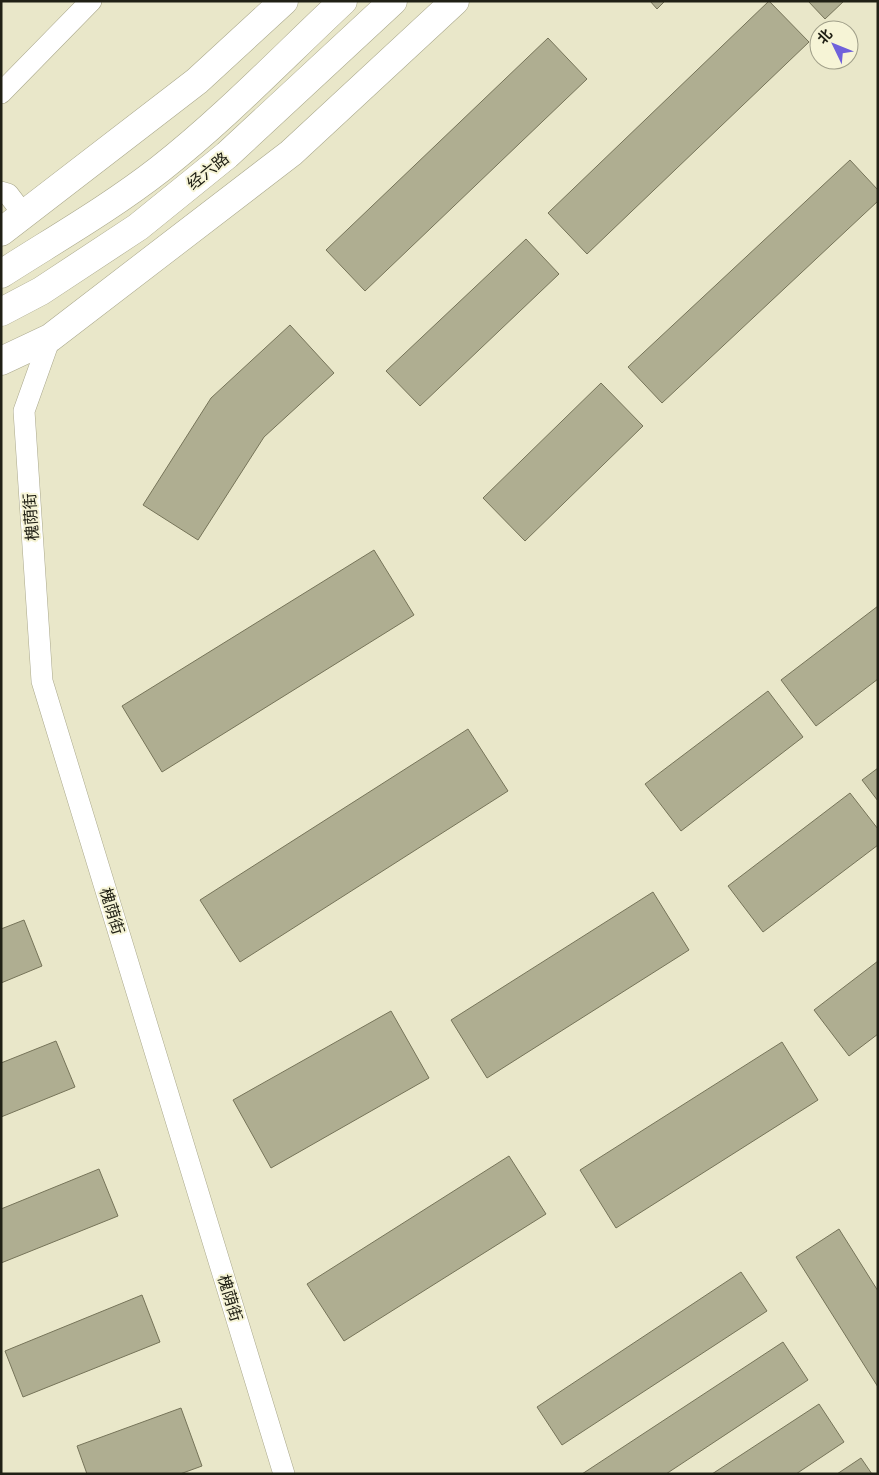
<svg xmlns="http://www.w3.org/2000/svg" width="879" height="1475" viewBox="0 0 879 1475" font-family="'DM Sans','Noto Sans SC',sans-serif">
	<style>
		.building { fill: #afae91; stroke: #767459 }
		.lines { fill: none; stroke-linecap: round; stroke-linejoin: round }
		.minor-casing { stroke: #aaa88c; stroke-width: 22 }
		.secondary-casing { stroke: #aaa88c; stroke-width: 29 }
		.minor { stroke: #fff; stroke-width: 21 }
		.secondary { stroke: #fff; stroke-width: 28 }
		.labels { text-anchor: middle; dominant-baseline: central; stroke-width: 4; stroke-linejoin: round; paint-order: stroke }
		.street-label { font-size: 16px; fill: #202015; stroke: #f6f4d6 }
	</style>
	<rect width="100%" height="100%" fill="#e9e7c9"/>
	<g class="building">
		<polygon points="650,1 665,1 657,9"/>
		<polygon points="769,1 809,42 587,254 548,213"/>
		<polygon points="808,1 844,1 825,19"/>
		<polygon points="548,38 587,79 365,291 326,250"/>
		<polygon points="850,160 878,190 878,201 662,403 628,367"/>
		<polygon points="526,239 559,274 420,406 386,371"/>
		<polygon points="290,325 334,373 264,437 198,540 143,505 211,398"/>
		<polygon points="601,383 643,426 525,541 483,498"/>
		<polygon points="374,550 414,615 162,772 122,706"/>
		<polygon points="878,606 878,679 816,726 781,680"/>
		<polygon points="768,691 803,737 681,831 645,784"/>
		<polygon points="468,729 508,791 240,962 200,900"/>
		<polygon points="878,768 878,801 862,780"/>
		<polygon points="850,793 878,829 878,845 763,932 728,886"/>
		<polygon points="653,892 689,950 487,1078 451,1020"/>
		<polygon points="24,920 42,966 1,983 1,929"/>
		<polygon points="878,961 878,1034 849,1056 814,1010"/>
		<polygon points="391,1011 429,1078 271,1168 233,1100"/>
		<polygon points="56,1041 75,1087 1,1117 1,1063"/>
		<polygon points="782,1042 818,1100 616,1228 580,1170"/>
		<polygon points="509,1156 546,1214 344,1341 307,1284"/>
		<polygon points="99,1169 118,1216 1,1263 1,1209"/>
		<polygon points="839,1229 878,1291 878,1387 796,1257"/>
		<polygon points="741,1272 767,1311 562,1445 537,1407"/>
		<polygon points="142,1295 160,1342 23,1397 5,1351"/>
		<polygon points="783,1342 808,1380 666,1474 582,1474"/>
		<polygon points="819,1404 844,1442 796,1474 712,1474"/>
		<polygon points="181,1408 202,1466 180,1474 87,1474 77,1446"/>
		<polygon points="861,1458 872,1474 837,1474"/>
	</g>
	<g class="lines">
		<defs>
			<g id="minor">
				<polyline points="1,93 91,1"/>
				<polyline points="1,192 8,194 24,215"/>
				<polyline points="50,338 24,411 42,681 284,1474"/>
			</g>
			<g id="secondary">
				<polyline points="1,232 197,81 284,1"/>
				<path d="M1,274C54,240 110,208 160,169C225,118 283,57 343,1"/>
				<polyline points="1,312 41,291 138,227 227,155 393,1"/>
				<polyline points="1,361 50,338 291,153 455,1"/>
			</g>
		</defs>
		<use href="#minor" class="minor-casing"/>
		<use href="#secondary" class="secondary-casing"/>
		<use href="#minor" class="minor"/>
		<use href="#secondary" class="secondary"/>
	</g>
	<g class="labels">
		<g class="street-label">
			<text transform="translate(208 171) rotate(-39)">经六路</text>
			<text transform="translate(31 517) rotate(-94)">槐荫街</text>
			<text transform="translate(112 911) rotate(73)">槐荫街</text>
			<text transform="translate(230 1298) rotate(73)">槐荫街</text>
		</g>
	</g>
	<rect width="879" height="1475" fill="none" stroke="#202015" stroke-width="5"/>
	<g transform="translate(834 45) rotate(313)"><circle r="24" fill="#f6f4d6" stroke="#a09f89"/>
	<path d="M0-4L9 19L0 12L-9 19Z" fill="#6f61db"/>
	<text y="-8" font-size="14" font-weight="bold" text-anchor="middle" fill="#202015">北</text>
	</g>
</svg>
